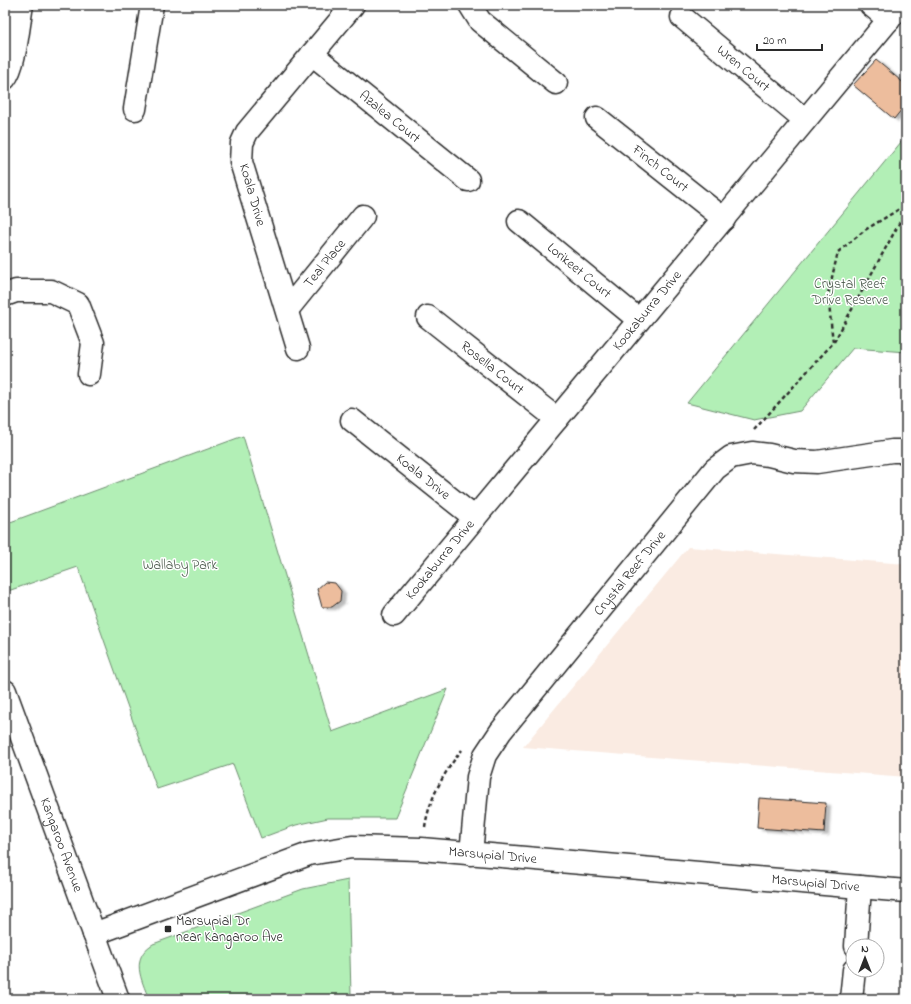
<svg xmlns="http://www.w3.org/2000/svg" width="911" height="1004" viewBox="0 0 911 1004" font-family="'Indie Flower',sans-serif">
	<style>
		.built { fill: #faebe2 }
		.green { fill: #b2efb6; stroke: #6e8d70 }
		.building { fill: #edbd9d; stroke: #2b2b2b; filter: url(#shadow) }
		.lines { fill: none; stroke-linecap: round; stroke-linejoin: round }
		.minor-casing { stroke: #2b2b2b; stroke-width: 25 }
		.path { stroke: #2b2b2b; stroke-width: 2.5; stroke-dasharray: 4 3; stroke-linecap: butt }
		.minor { stroke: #fff; stroke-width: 22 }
		.poi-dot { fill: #2b2b2b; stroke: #fff; stroke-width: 1.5 }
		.labels { text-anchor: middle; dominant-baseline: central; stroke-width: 3; stroke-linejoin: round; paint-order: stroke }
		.street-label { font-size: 14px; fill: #2b2b2b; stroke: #fff }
		.park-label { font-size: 14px; fill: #4d5c4e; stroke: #fff }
		.poi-label { font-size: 14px; fill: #2b2b2b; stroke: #fff; text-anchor: start }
	</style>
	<defs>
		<filter id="shadow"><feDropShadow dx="4.5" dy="2.5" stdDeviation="1" flood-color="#0004"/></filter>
	</defs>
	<rect width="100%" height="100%" fill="#fff"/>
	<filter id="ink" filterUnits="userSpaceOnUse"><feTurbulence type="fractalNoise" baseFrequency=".025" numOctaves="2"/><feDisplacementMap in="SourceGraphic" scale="8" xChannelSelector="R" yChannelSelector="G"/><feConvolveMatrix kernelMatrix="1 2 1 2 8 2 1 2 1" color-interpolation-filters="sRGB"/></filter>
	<g filter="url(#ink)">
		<polygon class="built" points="688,547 906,564 906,777 523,747"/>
		<g class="green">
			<polygon points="906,136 906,352 853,348 800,411 754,420 687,403"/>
			<polygon points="243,436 332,732 448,689 395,818 328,818 296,825 261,838 233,764 157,789 78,567 5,592 5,524"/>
			<path d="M348,880L351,995L341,999H149C141,979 130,958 153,944L303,889Z"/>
		</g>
		<g class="building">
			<polygon points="876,60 906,85 906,104 894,119 853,85"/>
			<polygon points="325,582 335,583 341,591 340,601 332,607 322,607 317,589"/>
			<polygon points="759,798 826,803 824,833 757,828"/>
		</g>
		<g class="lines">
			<defs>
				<g id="minor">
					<polyline points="470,5 480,21 556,83"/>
					<polyline points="871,5 889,20"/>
					<path id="s1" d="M682,17L805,120"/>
					<path id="s2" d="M312,54L468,180"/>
					<path d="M5,78C15,67 19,21 22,5"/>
					<polyline points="135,109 152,5"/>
					<path id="s3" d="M597,118L724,219"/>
					<path id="s4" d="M519,221L639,320"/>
					<polyline points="5,295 16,291 51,291 78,304 93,343 89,374"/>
					<path id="s5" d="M287,310L363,216"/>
					<path id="s6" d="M428,317L557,419"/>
					<polyline points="298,348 241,162 242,143 247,132 353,5"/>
					<path id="s7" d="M352,420L475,518"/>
					<path id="s8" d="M394,615L901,5"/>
					<path id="s9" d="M5,691L118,999"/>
					<path id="s10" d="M471,854L478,777L485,755L501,731L715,469L731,457L752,453L769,455L794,461L817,462L892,451H906"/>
					<path id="s11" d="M94,934L309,854L352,847L421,849L906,891"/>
					<polyline points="856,946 860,887"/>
					<polyline points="851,999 854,970"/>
				</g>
			</defs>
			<use href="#minor" class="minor-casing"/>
			<g class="path">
				<polyline points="834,342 906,211"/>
				<polyline points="754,430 833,343 828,294 838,252 865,230 906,205"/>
				<path d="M425,827C429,799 444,772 462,750"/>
			</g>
			<use href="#minor" class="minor"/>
		</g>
	</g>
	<rect class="poi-dot" x="164" y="925" width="8" height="8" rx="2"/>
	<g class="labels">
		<g class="street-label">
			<text stroke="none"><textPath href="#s1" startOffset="80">Wren Court</textPath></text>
			<text stroke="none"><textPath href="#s2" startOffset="100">Azalea Court</textPath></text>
			<text stroke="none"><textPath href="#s3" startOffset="81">Finch Court</textPath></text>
			<text transform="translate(252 195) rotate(74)">Koala Drive</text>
			<text stroke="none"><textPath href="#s5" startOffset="60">Teal Place</textPath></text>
			<text stroke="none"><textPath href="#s4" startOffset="78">Lorikeet Court</textPath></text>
			<text stroke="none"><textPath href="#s8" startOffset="396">Kookaburra Drive</textPath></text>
			<text stroke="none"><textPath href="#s6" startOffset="82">Rosella Court</textPath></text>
			<text stroke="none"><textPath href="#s7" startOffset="91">Koala Drive</textPath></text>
			<text stroke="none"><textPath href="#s8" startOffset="72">Kookaburra Drive</textPath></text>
			<text stroke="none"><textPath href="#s10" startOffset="333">Crystal Reef Drive</textPath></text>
			<text stroke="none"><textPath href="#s9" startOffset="164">Kangaroo Avenue</textPath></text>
			<text stroke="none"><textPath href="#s11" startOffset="414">Marsupial Drive</textPath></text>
			<text stroke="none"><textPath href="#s11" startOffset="738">Marsupial Drive</textPath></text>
		</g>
		<g class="park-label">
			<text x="850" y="284">Crystal Reef<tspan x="850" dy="16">Drive Reserve</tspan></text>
			<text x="180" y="565">Wallaby Park</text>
		</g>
		<g class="poi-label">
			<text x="176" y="921">Marsupial Dr<tspan x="176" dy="16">near Kangaroo Ave</tspan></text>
		</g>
	</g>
	<rect width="911" height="1004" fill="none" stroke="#fff" stroke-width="20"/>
	<rect x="10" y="10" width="891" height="984" fill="none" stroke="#2b2b2b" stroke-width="1.5" filter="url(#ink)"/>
	<g transform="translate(865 958)"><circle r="19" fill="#ffffff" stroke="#aaaaaa"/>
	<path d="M0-3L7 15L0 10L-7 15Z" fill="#2b2b2b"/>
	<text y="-6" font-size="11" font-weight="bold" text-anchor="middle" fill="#2b2b2b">N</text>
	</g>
	<path d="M757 44v6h65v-6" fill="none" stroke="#2b2b2b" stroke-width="2"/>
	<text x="763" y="44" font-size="12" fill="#2b2b2b" stroke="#ffffff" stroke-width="3" paint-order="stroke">20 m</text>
</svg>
